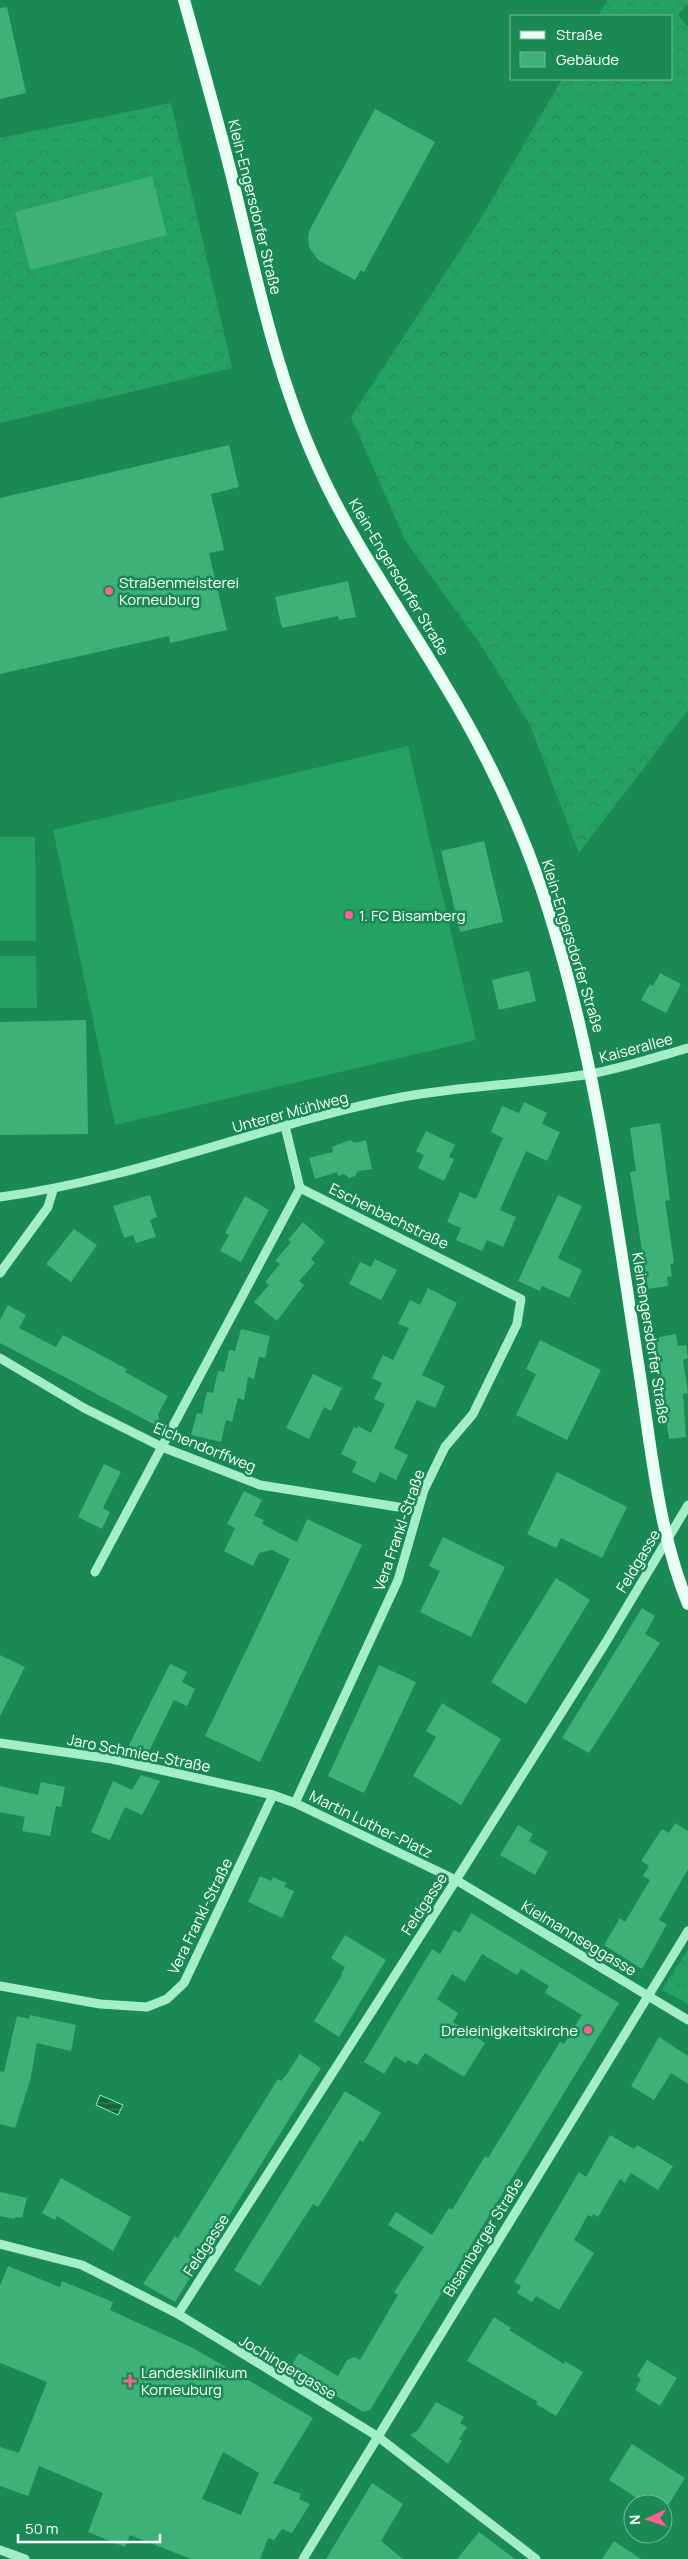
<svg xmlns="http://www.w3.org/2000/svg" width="688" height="2559" viewBox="0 0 688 2559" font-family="Manrope,sans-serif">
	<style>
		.grass { fill: #23a264 }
		.forest { fill: url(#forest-crowns) }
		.water { fill: url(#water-rules); stroke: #96efc2 }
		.building { fill: #3eb179; fill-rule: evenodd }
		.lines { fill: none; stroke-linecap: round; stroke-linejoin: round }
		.minor { stroke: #a4edc9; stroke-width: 9 }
		.major { stroke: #e9fff6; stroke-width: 12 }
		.poi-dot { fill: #ff6094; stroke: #1a8954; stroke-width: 2 }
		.labels { text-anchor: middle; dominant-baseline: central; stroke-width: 5; stroke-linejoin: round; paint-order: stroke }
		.street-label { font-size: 15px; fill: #fff; stroke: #1a8954 }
		.poi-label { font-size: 15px; fill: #fff; stroke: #1a8954; text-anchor: start }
	</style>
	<defs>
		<pattern id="forest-crowns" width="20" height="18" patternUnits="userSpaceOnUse" patternTransform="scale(1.25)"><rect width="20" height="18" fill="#23a264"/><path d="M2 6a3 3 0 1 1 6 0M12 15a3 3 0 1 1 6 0" fill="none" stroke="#31845c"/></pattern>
		<pattern id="water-rules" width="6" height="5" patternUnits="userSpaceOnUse" patternTransform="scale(1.25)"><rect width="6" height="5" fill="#11673f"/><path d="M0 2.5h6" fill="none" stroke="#357e5c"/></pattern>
	</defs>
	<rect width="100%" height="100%" fill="#1a8954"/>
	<g class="grass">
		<polygon points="408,746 476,1040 115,1125 53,830"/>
		<polygon points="0,837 35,837 36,941 0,941"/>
		<polygon points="0,956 36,956 37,1008 0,1008"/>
	</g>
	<g class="forest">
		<polygon points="607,0 688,0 688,4 678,14 688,28 688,710 579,853 530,725 481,645 406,542 351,417 480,220 562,79 672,79 672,16 598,16"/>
		<polygon points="171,103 232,368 0,423 0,138"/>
		<polygon points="688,1949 688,2004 662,1990"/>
	</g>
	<polygon class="water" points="100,2095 123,2105 118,2115 96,2105"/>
	<g class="building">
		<polygon points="7,7 26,93 0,99 0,8"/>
		<polygon points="375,109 435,142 364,272 361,270 355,280 318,260 309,247 308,239 309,231"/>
		<polygon points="152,176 167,235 30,270 15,212"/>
		<polygon points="229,445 239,487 211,494 224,550 209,553 227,630 170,643 169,636 0,674 0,498"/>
		<polygon points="348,581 356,617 339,620 338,616 282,628 275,597"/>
		<polygon points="484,841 503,922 460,932 441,851"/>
		<polygon points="529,971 536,1001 499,1010 492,980"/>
		<polygon points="660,973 681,984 666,1013 641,1000 650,984 653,986"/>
		<polygon points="86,1020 88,1134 0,1135 0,1022"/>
		<polygon points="524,1102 547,1113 542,1124 560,1132 547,1161 526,1151 500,1210 516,1217 503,1247 487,1240 482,1251 456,1240 461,1228 447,1222 460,1192 476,1199 503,1138 491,1132 502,1106 519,1113"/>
		<polygon points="660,1123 670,1200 665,1201 674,1263 670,1264 672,1276 667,1277 668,1286 648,1289 630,1172 636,1171 630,1128"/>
		<polygon points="426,1131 455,1145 449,1157 454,1159 444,1181 418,1168 424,1155 416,1151"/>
		<polygon points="350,1140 355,1143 366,1140 372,1169 358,1171 355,1176 349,1178 344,1174 338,1176 337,1172 315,1179 309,1158 333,1152 332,1147"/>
		<polygon points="150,1195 157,1217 150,1220 156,1237 136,1243 133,1235 124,1238 113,1206"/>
		<polygon points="558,1195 582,1206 558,1258 582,1270 569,1298 542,1286 540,1291 518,1281"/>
		<polygon points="245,1196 269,1210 241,1262 220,1251 229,1235 225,1233"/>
		<polygon points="303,1222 325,1242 311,1259 315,1263 299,1281 304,1285 277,1321 254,1302 269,1285 265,1282 280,1264 275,1261 291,1242 288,1240"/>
		<polygon points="74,1229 97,1245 71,1282 46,1264"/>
		<polygon points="375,1259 397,1270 381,1300 349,1284 360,1262 371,1267"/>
		<polygon points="428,1288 457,1303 422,1375 445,1386 435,1408 417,1400 394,1448 408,1455 396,1480 380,1472 375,1483 352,1472 357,1462 341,1454 354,1427 357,1429 358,1426 371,1433 385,1404 374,1399 382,1383 372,1378 383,1355 393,1360 409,1328 398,1324 410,1300 420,1305"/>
		<polygon points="8,1305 26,1315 19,1328 56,1347 63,1335 127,1369 125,1372 168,1396 158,1414 161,1428 0,1343 0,1320"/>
		<polygon points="241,1329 270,1336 265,1358 259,1357 254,1379 248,1377 244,1400 238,1398 232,1422 226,1420 221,1442 191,1435 197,1413 202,1414 207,1392 213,1393 218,1371 224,1372 229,1350 235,1351"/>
		<polygon points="676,1334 678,1346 686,1345 688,1358 683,1360 688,1393 683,1394 686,1437 669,1439 654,1338"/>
		<polygon points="540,1340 601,1370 567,1440 516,1415 536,1374 526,1369"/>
		<polygon points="313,1374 342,1388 331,1411 324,1407 309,1439 286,1428"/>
		<polygon points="104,1464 121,1472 103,1508 110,1512 102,1529 78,1517"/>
		<polygon points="557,1472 627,1507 602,1558 561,1538 556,1548 527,1534"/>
		<polygon points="244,1491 262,1500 254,1516 264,1520 262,1524 297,1542 307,1519 362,1545 260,1762 205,1736 290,1559 272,1550 259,1553 253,1566 224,1551 235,1528 227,1524"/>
		<polygon points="443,1537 505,1567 471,1637 420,1612 440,1571 429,1566"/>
		<polygon points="556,1578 590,1600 526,1704 491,1682"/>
		<polygon points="642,1608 655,1616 645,1634 660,1643 589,1753 562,1738"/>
		<polygon points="0,1655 25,1667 0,1716"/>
		<polygon points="170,1664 187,1672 182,1682 195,1689 187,1706 174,1700 149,1751 128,1747"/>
		<polygon points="379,1665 416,1682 364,1793 328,1776"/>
		<polygon points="442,1703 501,1739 461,1805 413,1776 436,1737 426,1731"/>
		<polygon points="141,1775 160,1781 142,1815 125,1807 110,1840 91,1832 113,1781 132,1790"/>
		<polygon points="41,1782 65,1787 61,1807 56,1806 50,1836 22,1831 25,1817 0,1812 0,1786 38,1795"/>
		<polygon points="675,1823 688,1831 688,1869 659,1920 667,1924 642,1969 604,1945 620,1918 625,1922 650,1880 643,1876 649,1866 641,1861 662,1829 669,1833"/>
		<polygon points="518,1825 533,1834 529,1841 548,1852 535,1875 500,1855"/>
		<polygon points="260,1876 271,1881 273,1877 286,1883 284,1887 294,1891 282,1918 248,1902"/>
		<polygon points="471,1913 619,2003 370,2410 363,2412 290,2368 299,2353 338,2376 347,2360 355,2357 360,2360 398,2295 394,2292 424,2247 388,2225 396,2212 432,2235 449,2208 452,2210 485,2156 488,2158 560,2042 564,2044 582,2015 545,1993 549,1986 521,1969 517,1975 482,1954 465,1982 452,1974 437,1999 458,2013 453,2022 485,2043 464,2077 425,2053 417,2065 408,2060 406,2063 395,2056 384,2074 364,2062 432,1949 440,1954 454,1930 460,1933"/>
		<polygon points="345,1935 386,1960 339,2037 314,2021 342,1975 341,1974 345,1967 331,1958"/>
		<polygon points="30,2015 76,2025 71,2051 37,2043 30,2081 15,2128 0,2124 0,2071 4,2072 17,2016 29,2019"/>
		<polygon points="659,2037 688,2056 688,2084 671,2073 654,2100 631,2086"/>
		<polygon points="300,2054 321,2068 175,2302 143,2284 175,2236 178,2238 278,2079 281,2081 287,2074"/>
		<polygon points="345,2091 381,2113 363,2142 360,2140 318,2207 313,2204 260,2286 234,2270"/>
		<polygon points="610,2135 634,2149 637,2145 673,2166 658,2190 631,2173 625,2183 620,2179 598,2217 593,2214 592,2217 588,2215 574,2240 594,2253 559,2310 536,2296 532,2302 517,2293 521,2286 514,2282 579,2172 586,2177"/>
		<polygon points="61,2178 131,2217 113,2251 57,2216 55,2220 42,2213"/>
		<polygon points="0,2192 27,2198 22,2218 15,2217 15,2219 0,2216"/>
		<path d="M8,2266L60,2287L62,2281L113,2302L110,2310L193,2348L313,2418L273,2483L301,2494L299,2499L310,2504L292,2533L282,2529L274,2540L268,2538L260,2559H191L130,2535L125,2547L88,2532L103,2493L39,2466L28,2496L0,2486V2447L19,2453L47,2382L0,2363V2286ZM223,2452L259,2473L241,2515L202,2499Z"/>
		<polygon points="494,2317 511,2328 509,2330 564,2364 565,2361 583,2372 556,2416 536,2404 538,2402 467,2361"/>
		<polygon points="647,2360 677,2378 660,2406 635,2390 641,2379 637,2376"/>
		<polygon points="436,2402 464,2417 460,2423 467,2427 459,2439 462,2441 448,2464 410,2435 418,2430"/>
		<polygon points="632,2444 685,2478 669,2504 646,2504 609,2480"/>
		<polygon points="372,2483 403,2504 381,2541 403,2559 326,2559"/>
		<polygon points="479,2532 515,2559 457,2559"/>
		<polygon points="614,2541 641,2559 602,2559"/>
	</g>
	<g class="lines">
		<g class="minor">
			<polyline points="285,1126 300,1188 521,1299 517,1324 473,1414 445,1447 424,1490 398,1580 295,1803"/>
			<path d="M0,1197C138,1179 266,1123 402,1097C464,1086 528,1084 590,1074C623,1068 656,1057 688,1048"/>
			<polyline points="0,1273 48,1207 53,1190"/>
			<polyline points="0,1358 84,1408 162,1447 260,1485 417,1510"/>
			<polyline points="95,1572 300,1188"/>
			<polyline points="0,1743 112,1759 273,1795 295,1803 456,1880 688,2020"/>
			<polyline points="0,1986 100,2004 147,2007 167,1999 184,1983 273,1795"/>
			<polyline points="0,2244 82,2265 178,2314 377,2436 536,2559"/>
			<polyline points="178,2314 456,1880 606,1642 688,1505"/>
			<polyline points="0,2550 25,2559"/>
			<polyline points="303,2559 688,1931"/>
		</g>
		<path class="major" d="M184,0C200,57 216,115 231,173C255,272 275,373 318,467C352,542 400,609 442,680C486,752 524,831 549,912C595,1059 615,1211 638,1363C651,1444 657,1528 688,1604"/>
	</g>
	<g class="poi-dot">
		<circle cx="109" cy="591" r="5"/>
		<circle cx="349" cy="915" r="5"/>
		<circle cx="588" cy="2030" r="5"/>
		<path d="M127.5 2373.5h5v5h5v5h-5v5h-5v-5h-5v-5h5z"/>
	</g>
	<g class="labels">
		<g class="street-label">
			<text transform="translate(255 207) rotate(76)">Klein-Engersdorfer Straße</text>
			<text transform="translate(399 577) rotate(59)">Klein-Engersdorfer Straße</text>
			<text transform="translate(573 946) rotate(73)">Klein-Engersdorfer Straße</text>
			<text transform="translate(636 1048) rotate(-15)">Kaiserallee</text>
			<text transform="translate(290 1112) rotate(-15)">Unterer Mühlweg</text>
			<text transform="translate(389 1216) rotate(26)">Eschenbachstraße</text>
			<text transform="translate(651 1338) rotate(81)">Kleinengersdorfer Straße</text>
			<text transform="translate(205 1447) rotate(22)">Eichendorffweg</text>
			<text transform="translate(399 1530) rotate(-71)">Vera Frankl-Straße</text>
			<text transform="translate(638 1561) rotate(-59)">Feldgasse</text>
			<text transform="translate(139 1753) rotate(11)">Jaro Schmied-Straße</text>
			<text transform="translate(371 1824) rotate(26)">Martin Luther-Platz</text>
			<text transform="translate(424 1904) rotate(-57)">Feldgasse</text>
			<text transform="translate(200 1916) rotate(-64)">Vera Frankl-Straße</text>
			<text transform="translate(579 1938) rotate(31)">Kielmannseggasse</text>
			<text transform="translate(483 2237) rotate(-58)">Bisamberger Straße</text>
			<text transform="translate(206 2245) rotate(-57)">Feldgasse</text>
			<text transform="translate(288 2367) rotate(31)">Jochingergasse</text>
		</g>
		<g class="poi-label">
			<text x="119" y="582">Straßenmeisterei<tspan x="119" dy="17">Korneuburg</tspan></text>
			<text x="359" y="915">1. FC Bisamberg</text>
			<text x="578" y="2030" text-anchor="end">Dreieinigkeitskirche</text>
			<text x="141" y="2372">Landesklinikum<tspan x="141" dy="17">Korneuburg</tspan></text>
		</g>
	</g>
	<rect x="510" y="15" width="162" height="65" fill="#1a8954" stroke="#76b898"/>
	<rect x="520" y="31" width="25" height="8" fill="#e9fff6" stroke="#76b898"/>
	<text x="556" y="40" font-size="15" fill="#ffffff">Straße</text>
	<rect x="520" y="52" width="25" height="15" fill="#3eb179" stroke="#76b898"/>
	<text x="556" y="65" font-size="15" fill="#ffffff">Gebäude</text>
	<g transform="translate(648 2519) rotate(267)"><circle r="24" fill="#1a8954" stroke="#76b898"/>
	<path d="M0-4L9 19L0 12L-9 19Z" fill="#ff6094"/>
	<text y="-8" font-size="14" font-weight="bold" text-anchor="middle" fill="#ffffff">N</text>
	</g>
	<path d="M18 2534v8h142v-8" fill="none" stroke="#ffffff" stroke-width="2.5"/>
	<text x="25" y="2534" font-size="15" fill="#ffffff" stroke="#1a8954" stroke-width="4" paint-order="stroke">50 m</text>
</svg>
